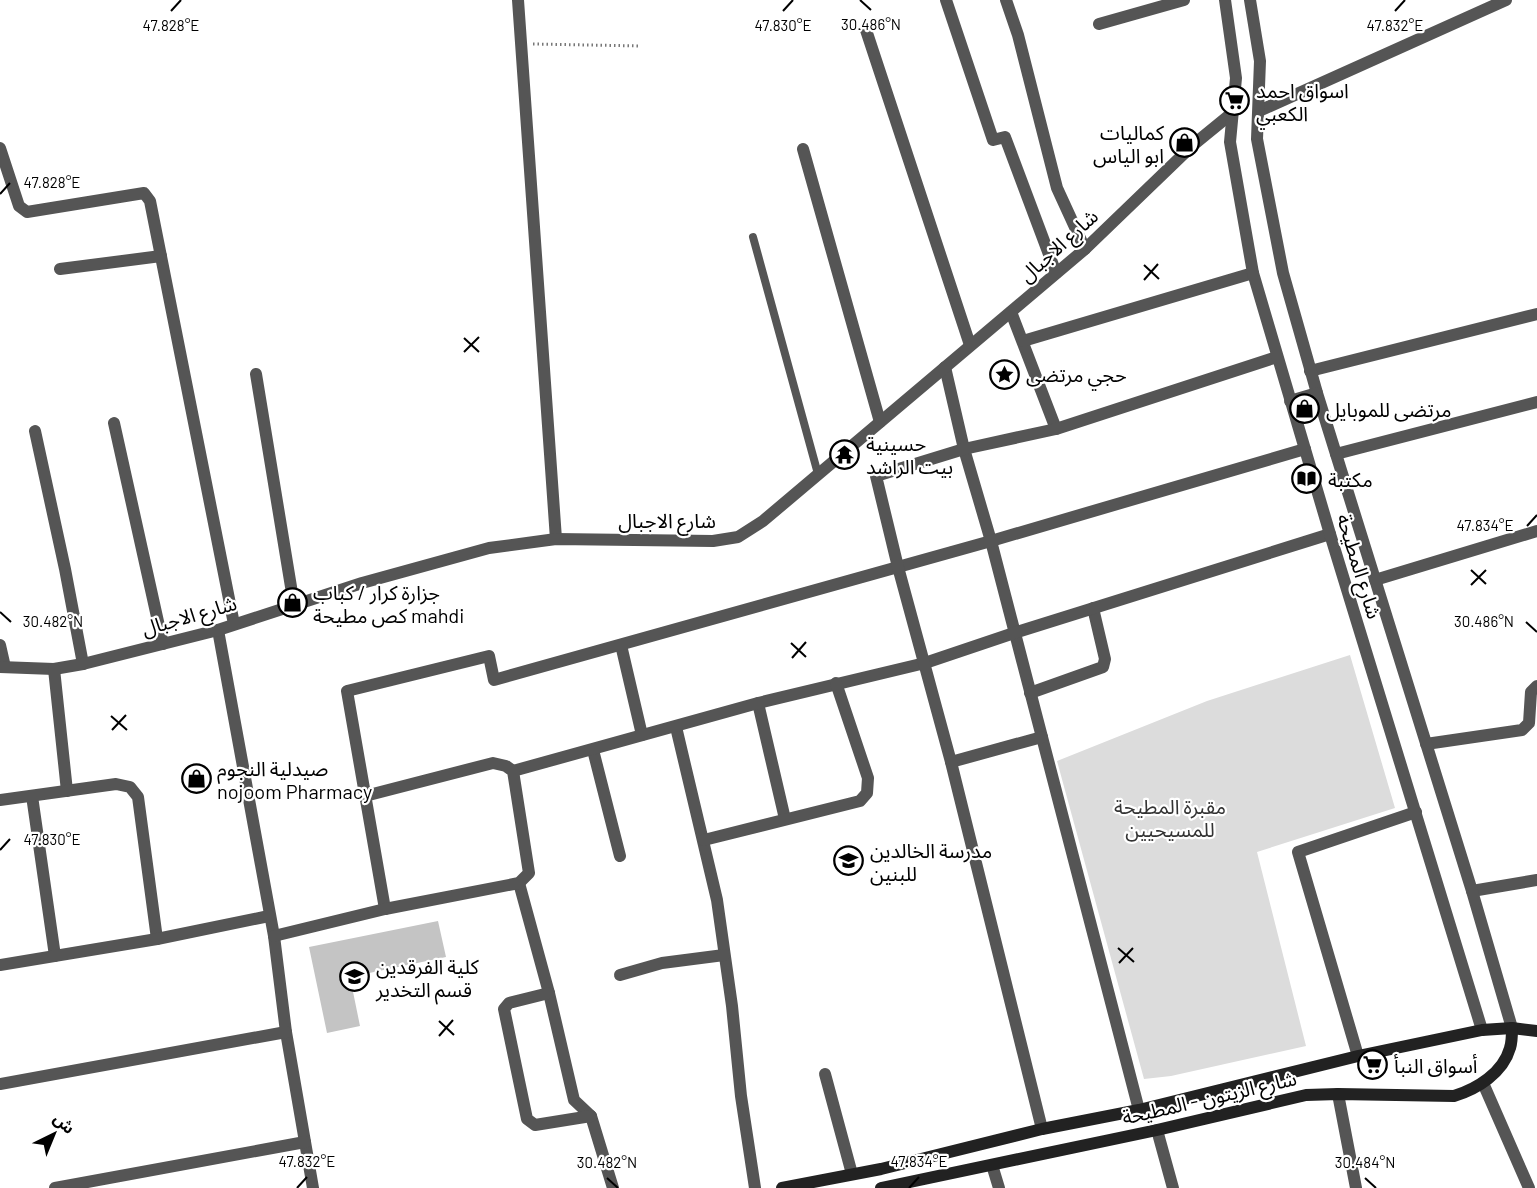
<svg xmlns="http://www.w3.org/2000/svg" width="1537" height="1188" viewBox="0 0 1537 1188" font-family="Barlow,'Noto Sans Arabic',sans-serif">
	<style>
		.green { fill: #dcdcdc }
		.building { fill: #c4c4c4 }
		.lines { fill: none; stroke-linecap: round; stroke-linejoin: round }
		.path { stroke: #777; stroke-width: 3; stroke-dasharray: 1.5 3; stroke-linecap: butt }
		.service { stroke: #555; stroke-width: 8 }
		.minor { stroke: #555; stroke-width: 12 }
		.tertiary { stroke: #555; stroke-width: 12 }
		.secondary { stroke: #222; stroke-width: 12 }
		.ticks { fill: none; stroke: #000; stroke-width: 2 }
		.labels { text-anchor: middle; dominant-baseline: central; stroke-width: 4.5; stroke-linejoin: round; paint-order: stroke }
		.poi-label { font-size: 20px; fill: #000; stroke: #fff; text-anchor: start }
		.street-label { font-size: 20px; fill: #000; stroke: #fff }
		.park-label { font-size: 20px; fill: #333; stroke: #fff }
		.ticks-label { font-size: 15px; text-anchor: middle; fill: #000; stroke: #fff; stroke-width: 4.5; stroke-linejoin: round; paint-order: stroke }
	</style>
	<rect width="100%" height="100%" fill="#fff"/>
	<polygon class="green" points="1350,655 1395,808 1257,852 1306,1046 1171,1076 1144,1079 1057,761 1207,701"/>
	<polygon class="building" points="438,921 446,957 350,977 360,1026 327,1033 309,947"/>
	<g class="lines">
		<polyline class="path" points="533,44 641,46"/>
		<polyline class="service" points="753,237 818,474"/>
		<g class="minor">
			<polyline points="518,0 556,539"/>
			<polyline points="946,0 993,140 1005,137 1056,273"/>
			<polyline points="1006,0 1018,35 1057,188 1085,249"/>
			<polyline points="1099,24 1184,0"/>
			<polyline points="866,30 970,345"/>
			<polyline points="1259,111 1506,0"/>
			<polyline points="0,148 19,206 27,212 144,193 150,201 234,624"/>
			<polyline points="803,149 880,422"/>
			<polyline points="60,269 161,256"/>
			<polyline points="1011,312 1056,429"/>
			<polyline points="1023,341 1253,273"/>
			<polyline points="945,367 964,449 991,541 1139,1110"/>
			<polyline points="1310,371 1537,314"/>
			<polyline points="256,374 294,605"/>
			<polyline points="114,423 163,644"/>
			<polyline points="35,431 65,569 83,664"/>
			<polyline points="1336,454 1537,402"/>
			<polyline points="1375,580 1537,531"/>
			<polyline points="218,630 274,936 286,1032 313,1188"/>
			<polyline points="0,645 5,667"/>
			<polyline points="621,645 642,735"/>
			<polyline points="0,667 54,669 83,664 218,630 362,583 489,548 556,539 713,541 738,537 763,521 1085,249 1193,145 1231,114"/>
			<polyline points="54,669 67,791"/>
			<polyline points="1030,693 1103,667 1105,659 1093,608"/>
			<polyline points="758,703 785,819"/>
			<polyline points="676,727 717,900 732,1006 741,1096 755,1188"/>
			<polyline points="1426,744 1522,730 1529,723 1531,692 1537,686"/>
			<polyline points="593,750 620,856"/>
			<polyline points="951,762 1042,737"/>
			<polyline points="513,771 758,703 925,663 1014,633 1330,534"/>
			<polyline points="32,796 55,956"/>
			<polyline points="0,800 116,784 130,787 138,797 157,939"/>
			<polyline points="704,840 860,801 867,793 868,778 836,683"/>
			<polyline points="519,883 549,993 574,1100 591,1116 613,1188"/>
			<polyline points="1472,891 1537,880"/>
			<polyline points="385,909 347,691 489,656 494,680 991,541 1305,449"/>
			<polyline points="274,936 385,909 519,883 529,873 513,771 506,766 493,763 365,796"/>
			<polyline points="0,965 157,939 269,916"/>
			<polyline points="620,975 662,963 724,955"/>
			<polyline points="549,993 509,1003 504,1009 527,1119 535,1125 591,1116"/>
			<polyline points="1358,1056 1298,852 1416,812"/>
			<polyline points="825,1074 852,1174"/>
			<polyline points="1483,1083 1529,1188"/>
			<polyline points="0,1084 286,1032"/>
			<polyline points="1338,1094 1356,1188"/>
			<polyline points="1042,1129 951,762 898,567 876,476 964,449 1056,429 1277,357"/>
			<polyline points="1157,1130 1173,1188"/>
			<polyline points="992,1165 999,1188"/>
			<polyline points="55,1188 305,1142"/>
		</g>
		<g class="tertiary">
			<polyline points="1225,0 1236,78 1230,142 1253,273 1330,534 1482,1030"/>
			<polyline points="1250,0 1260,61 1257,139 1283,273 1317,393 1472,891 1512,1028"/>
			<polyline points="1290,401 1317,393"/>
		</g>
		<g class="secondary">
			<polyline points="782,1188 881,1169 1042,1129 1139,1110 1358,1056 1482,1030 1512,1028 1537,1031"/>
			<path d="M881,1188L1157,1130L1306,1095L1338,1094L1454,1096C1477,1089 1503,1073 1510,1048C1512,1042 1512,1034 1512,1028"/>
		</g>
	</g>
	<path class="ticks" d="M860,0L871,10M171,11L181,0M783,11L793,0M1395,11L1405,0M0,194L10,183M1144,265L1159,279M1144,280L1158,264M464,338L479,352M464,352L479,337M1527,526L1537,515M1471,570L1486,584M1471,585L1486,570M0,612L11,622M1526,622L1537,632M791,643L806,657M792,658L806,642M111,716L127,730M112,730L126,715M0,850L10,839M1118,948L1134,962M1119,963L1133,948M439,1021L454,1035M439,1036L453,1020M607,1178L618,1188M1365,1178L1376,1188M297,1188L307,1177M909,1188L919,1177"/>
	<defs>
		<symbol id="supermarket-ring" viewBox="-11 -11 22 22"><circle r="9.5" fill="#fff" stroke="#000" stroke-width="1.5"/><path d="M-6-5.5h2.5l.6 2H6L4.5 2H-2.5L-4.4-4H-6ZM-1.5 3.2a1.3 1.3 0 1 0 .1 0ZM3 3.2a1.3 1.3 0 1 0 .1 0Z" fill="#000"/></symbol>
		<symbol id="shop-ring" viewBox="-11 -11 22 22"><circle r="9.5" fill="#fff" stroke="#000" stroke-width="1.5"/><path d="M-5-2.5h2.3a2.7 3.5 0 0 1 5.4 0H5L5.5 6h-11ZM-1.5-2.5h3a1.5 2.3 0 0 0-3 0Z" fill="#000"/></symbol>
		<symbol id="sight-ring" viewBox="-11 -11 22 22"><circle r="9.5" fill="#fff" stroke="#000" stroke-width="1.5"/><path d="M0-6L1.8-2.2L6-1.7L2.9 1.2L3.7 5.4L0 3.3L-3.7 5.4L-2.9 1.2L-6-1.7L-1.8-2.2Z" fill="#000"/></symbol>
		<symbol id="temple-ring" viewBox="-11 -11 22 22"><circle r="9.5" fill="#fff" stroke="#000" stroke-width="1.5"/><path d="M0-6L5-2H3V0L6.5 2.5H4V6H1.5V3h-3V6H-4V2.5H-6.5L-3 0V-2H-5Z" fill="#000"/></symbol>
		<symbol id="library-ring" viewBox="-11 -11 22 22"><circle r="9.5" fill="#fff" stroke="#000" stroke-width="1.5"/><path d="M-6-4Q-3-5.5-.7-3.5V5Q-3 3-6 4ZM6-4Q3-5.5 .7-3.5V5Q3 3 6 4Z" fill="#000"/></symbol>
		<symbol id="school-ring" viewBox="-11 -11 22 22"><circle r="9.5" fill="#fff" stroke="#000" stroke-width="1.5"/><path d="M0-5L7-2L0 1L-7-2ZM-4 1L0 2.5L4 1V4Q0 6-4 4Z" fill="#000"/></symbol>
		<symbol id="university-ring" viewBox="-11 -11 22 22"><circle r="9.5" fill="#fff" stroke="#000" stroke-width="1.5"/><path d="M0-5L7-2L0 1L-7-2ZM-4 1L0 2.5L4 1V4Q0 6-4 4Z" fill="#000"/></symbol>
	</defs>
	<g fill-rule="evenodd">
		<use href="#supermarket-ring" x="1218" y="84" width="33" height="33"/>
		<use href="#shop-ring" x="1168" y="126" width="33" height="33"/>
		<use href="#sight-ring" x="988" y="358" width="33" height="33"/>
		<use href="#shop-ring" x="1288" y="392" width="33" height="33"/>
		<use href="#temple-ring" x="828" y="438" width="33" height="33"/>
		<use href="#library-ring" x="1290" y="462" width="33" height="33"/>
		<use href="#shop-ring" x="276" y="586" width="33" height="33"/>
		<use href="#shop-ring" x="180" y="762" width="33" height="33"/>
		<use href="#school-ring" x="832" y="844" width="33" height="33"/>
		<use href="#university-ring" x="338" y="960" width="33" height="33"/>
		<use href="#supermarket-ring" x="1356" y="1048" width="33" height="33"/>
	</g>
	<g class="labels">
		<g class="poi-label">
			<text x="1256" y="90">اسواق احمد<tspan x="1256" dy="23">الكعبي</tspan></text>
			<text x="1164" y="132" text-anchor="end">كماليات<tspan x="1164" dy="23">ابو الياس</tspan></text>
			<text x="1026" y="374">حجي مرتضى</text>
			<text x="1326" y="409">مرتضى للموبايل</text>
			<text x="866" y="443">حسينية<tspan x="866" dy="23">بيت الراشد</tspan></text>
			<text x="1328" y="479">مكتبة</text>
			<text x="313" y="592">جزارة كرار / كباب<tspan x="313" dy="23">كص مطيحة mahdi</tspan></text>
			<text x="217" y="768">صيدلية النجوم<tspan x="217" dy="23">nojoom Pharmacy</tspan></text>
			<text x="870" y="850">مدرسة الخالدين<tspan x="870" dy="23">للبنين</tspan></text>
			<text x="376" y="966">كلية الفرقدين<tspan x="376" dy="23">قسم التخدير</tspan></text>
			<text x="1394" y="1065">أسواق النبأ</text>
		</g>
		<g class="street-label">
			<text transform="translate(1058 245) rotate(-42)">شارع الاجبال</text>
			<text x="667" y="520">شارع الاجبال</text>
			<text transform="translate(1360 566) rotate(73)">شارع المطيحة</text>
			<text transform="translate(189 615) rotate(-16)">شارع الاجبال</text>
			<text transform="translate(1209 1097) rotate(-13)">شارع الزيتون - المطيحة</text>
		</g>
		<g class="park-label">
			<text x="1170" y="806">مقبرة المطيحة<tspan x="1170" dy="23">للمسيحيين</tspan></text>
		</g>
	</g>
	<g class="ticks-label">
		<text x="871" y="30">30.486°N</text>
		<text x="171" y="31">47.828°E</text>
		<text x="783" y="31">47.830°E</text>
		<text x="1395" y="31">47.832°E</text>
		<text x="52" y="188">47.828°E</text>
		<text x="1485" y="531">47.834°E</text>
		<text x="1484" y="627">30.486°N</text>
		<text x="53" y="627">30.482°N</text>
		<text x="52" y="845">47.830°E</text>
		<text x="307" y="1167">47.832°E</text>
		<text x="919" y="1167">47.834°E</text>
		<text x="607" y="1168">30.482°N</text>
		<text x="1365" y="1168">30.484°N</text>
	</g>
	<g transform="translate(54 1134) rotate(43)" stroke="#ffffff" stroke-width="4.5" paint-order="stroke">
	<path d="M0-4.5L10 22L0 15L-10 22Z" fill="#000000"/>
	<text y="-9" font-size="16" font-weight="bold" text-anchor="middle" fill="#000000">ش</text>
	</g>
</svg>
